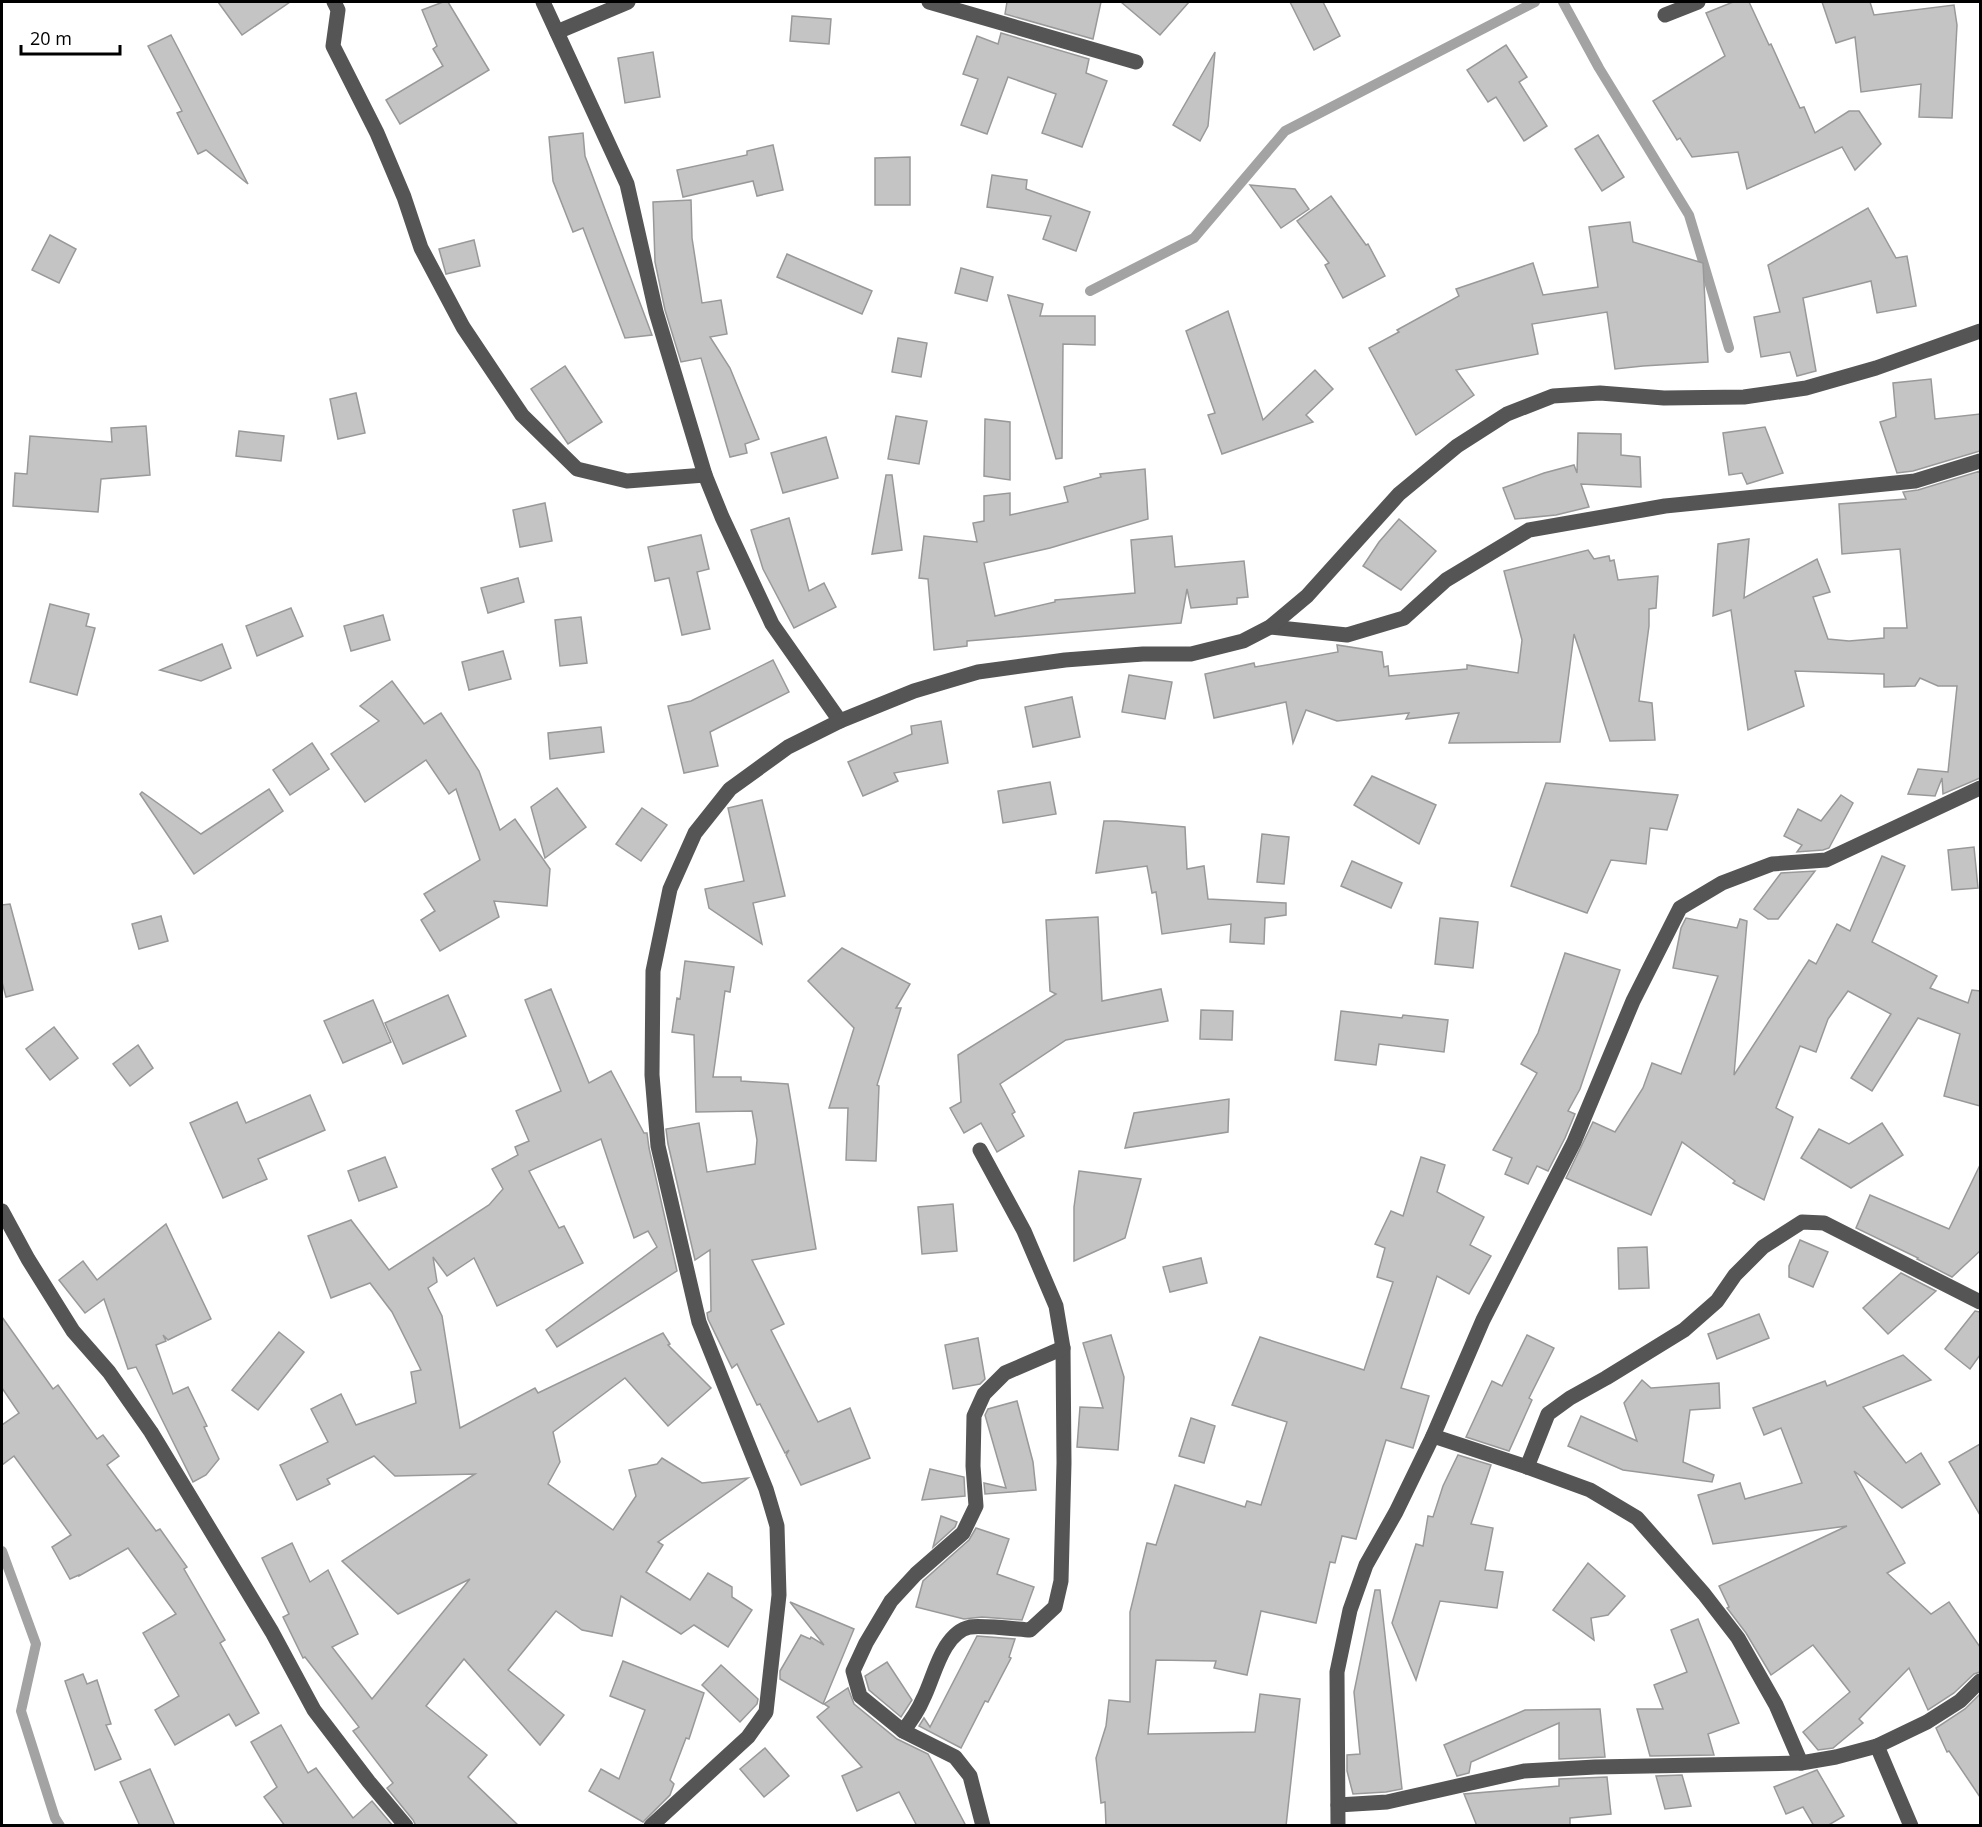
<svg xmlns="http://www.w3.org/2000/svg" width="1982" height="1827" viewBox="0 0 1982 1827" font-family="'Open Sans',sans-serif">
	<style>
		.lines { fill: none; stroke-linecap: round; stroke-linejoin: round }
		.stream { stroke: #a3a3a3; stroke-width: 10 }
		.building { fill: #c4c4c4; stroke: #999; stroke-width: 1.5 }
		.minor { stroke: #555; stroke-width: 15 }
	</style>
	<rect width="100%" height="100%" fill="#fff"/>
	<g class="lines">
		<g class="stream">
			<polyline points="1563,2 1599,68 1689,215 1729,348"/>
			<polyline points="1090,291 1194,238 1285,131 1535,2"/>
			<polyline points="2,1551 36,1644 21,1711 55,1818 60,1826"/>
		</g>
	</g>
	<g class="building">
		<polygon points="218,2 290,2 242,35"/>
		<polygon points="443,2 448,2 489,70 400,124 386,100 443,66 433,49 437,46 422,10"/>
		<polygon points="1007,2 1101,2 1093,39 1005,14"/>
		<polygon points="1121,2 1189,2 1160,35"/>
		<polygon points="1290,2 1323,2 1340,36 1314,50"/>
		<polygon points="1733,2 1749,2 1769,45 1771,44 1800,108 1804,107 1815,133 1849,111 1859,111 1881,144 1855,170 1842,147 1747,189 1738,152 1692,157 1680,138 1677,140 1653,101 1725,56 1706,13"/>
		<polygon points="1822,2 1870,2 1874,15 1954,5 1957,25 1952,118 1919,117 1921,84 1861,92 1855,37 1836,43"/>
		<polygon points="792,16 831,19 829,44 790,41"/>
		<polygon points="1001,33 1089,59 1086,73 1107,81 1082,147 1042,133 1056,94 1008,77 987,134 961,125 978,79 963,74 977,36 998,44"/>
		<polygon points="171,35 182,56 248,184 206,150 198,154 177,113 182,111 148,46"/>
		<polygon points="1506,45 1527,77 1519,82 1547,126 1524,141 1496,97 1488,102 1467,70"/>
		<polygon points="653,52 660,97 625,103 618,58"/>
		<polygon points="1215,52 1208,126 1200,141 1173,125"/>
		<polygon points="583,133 585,156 652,335 625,338 583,228 573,232 553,181 549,137"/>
		<polygon points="1598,135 1624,177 1602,191 1575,149"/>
		<polygon points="773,145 783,190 757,196 753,181 683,197 677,170 747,155 747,151"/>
		<polygon points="910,157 910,205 875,205 875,158"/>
		<polygon points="992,175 1027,180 1026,189 1090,212 1076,251 1043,239 1051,216 987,207"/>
		<polygon points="1250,185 1295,189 1309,209 1281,228"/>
		<polygon points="1331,196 1366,245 1368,244 1385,276 1343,298 1325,265 1329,263 1297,221"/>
		<polygon points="691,200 692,238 702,303 721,300 727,334 710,337 730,368 759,439 745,444 747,453 730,457 701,358 681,362 665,310 655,262 653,202"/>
		<polygon points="1868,208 1896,258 1907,256 1916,306 1877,313 1871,281 1803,298 1816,371 1797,376 1790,352 1761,357 1754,317 1780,312 1768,265"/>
		<polygon points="1630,222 1633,242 1703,263 1708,362 1643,366 1615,369 1607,312 1532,324 1538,354 1456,370 1474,395 1416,435 1369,348 1399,332 1397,330 1459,296 1456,289 1533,263 1543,295 1598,287 1589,227"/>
		<polygon points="50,235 76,249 59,283 32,270"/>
		<polygon points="474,240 480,266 446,274 439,249"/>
		<polygon points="787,254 872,291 862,314 777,277"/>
		<polygon points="961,268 993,277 987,301 955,293"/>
		<polygon points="1008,295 1043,304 1040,316 1095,316 1095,345 1063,344 1062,458 1056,459"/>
		<polygon points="1228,311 1263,420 1315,370 1333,389 1306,415 1313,422 1222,454 1208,415 1215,413 1186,331"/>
		<polygon points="898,338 927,343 921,377 892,372"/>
		<polygon points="565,366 602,422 568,444 531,389"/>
		<polygon points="1931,379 1935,419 1980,414 1980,451 1913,471 1897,473 1880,422 1896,417 1893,383"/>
		<polygon points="356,393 365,433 338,439 330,399"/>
		<polygon points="896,416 927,421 919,464 888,459"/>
		<polygon points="985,419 1010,422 1010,480 984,476"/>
		<polygon points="146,426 150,475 101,479 98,512 13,506 15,473 27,474 30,436 112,442 111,428"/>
		<polygon points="1765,427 1783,473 1747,484 1742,473 1729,475 1723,433"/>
		<polygon points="239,431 284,436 281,461 236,456"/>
		<polygon points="1578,433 1621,434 1621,455 1640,457 1641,487 1581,484 1589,507 1556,515 1515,519 1503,488 1544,473 1574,465 1577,473"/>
		<polygon points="826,437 838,478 783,493 771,453"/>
		<polygon points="1145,469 1148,519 1050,548 984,563 995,616 1055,602 1055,600 1135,593 1131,540 1172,536 1175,567 1244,561 1248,597 1237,598 1237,604 1191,608 1187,589 1181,623 967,641 967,646 934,650 928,579 919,578 924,536 977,542 973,523 984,521 984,496 1010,493 1010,515 1068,502 1064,487 1101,477 1100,474"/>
		<polygon points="1980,471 1980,778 1943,794 1942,778 1935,796 1908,794 1918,769 1948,772 1957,686 1938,686 1920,678 1915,686 1884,687 1884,674 1795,671 1804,706 1748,730 1731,610 1713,616 1718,544 1749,539 1744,598 1817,559 1830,592 1813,597 1828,639 1849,641 1884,638 1884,628 1907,628 1900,549 1842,554 1839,504 1906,499 1903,492 1918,490"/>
		<polygon points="886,475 892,475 902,550 872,554"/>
		<polygon points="545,503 552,541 520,547 513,510"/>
		<polygon points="789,518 809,591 824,583 836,607 794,628 763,569 751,530"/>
		<polygon points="1399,519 1436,551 1401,590 1363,566 1379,542"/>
		<polygon points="701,535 709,569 697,572 710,629 682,635 669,578 655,581 648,547"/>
		<polygon points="1588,550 1594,559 1609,556 1610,561 1614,560 1618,580 1658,576 1656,608 1649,609 1649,626 1639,701 1652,703 1655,740 1610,741 1574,634 1560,742 1449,743 1459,713 1406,719 1409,713 1337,721 1306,710 1293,743 1286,702 1214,718 1205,674 1254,663 1255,667 1338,652 1337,645 1382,652 1384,667 1388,666 1389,676 1467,669 1467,665 1518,673 1522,640 1504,571"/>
		<polygon points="518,578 524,602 488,613 481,588"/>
		<polygon points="50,604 89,614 86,626 95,628 77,695 30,682"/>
		<polygon points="291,608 303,636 257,656 246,626"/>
		<polygon points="383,615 390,640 351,651 344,626"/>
		<polygon points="581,617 587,663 560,666 555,620"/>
		<polygon points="222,644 231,668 201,681 160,670"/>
		<polygon points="503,651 511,679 469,690 462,662"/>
		<polygon points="773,660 789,692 710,732 718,766 684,773 668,706 691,701"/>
		<polygon points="1129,675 1172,682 1165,719 1122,712"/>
		<polygon points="392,681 424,724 441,713 479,771 500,830 515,819 550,869 547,906 494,901 499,917 440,951 421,920 435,911 424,894 480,860 456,789 449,794 426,760 365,802 331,754 379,721 360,706"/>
		<polygon points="1072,697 1080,737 1033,747 1025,707"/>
		<polygon points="941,721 948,763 894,773 898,781 863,796 848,762 912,734 911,726"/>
		<polygon points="601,727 604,752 550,759 548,733"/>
		<polygon points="312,743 329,769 290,795 273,770"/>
		<polygon points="1372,776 1436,805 1419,844 1354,805"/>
		<polygon points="1050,782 1056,814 1003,823 998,791"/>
		<polygon points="1546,783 1678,795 1667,830 1650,828 1646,864 1611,860 1587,913 1511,886"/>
		<polygon points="557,788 586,827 545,858 531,807"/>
		<polygon points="269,789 283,811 194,874 140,794 142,792 201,834"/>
		<polygon points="1841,795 1853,803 1829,848 1823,850 1797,852 1802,845 1784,836 1798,809 1821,821"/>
		<polygon points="762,800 785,896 753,903 762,944 709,908 705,889 744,881 728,808"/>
		<polygon points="642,808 667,825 641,861 616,844"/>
		<polygon points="1104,821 1117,821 1185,827 1187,869 1204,866 1208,899 1286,903 1286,915 1265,918 1264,944 1230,942 1231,924 1162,934 1156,892 1152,893 1147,866 1096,873"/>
		<polygon points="1262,834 1289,837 1284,884 1257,882"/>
		<polygon points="1974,847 1978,888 1952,890 1948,850"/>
		<polygon points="1882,856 1905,866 1872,942 1937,976 1930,988 1968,1003 1972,990 1980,991 1980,1106 1944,1096 1960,1034 1918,1018 1872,1091 1851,1078 1891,1014 1848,991 1828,1019 1816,1052 1800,1046 1776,1108 1793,1117 1764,1200 1733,1183 1735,1181 1682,1142 1651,1215 1566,1178 1593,1122 1615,1132 1643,1088 1652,1063 1681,1074 1718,976 1673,968 1681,928 1686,918 1737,928 1740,919 1747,921 1734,1075 1809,960 1816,964 1837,924 1850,931"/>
		<polygon points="1352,861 1402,883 1391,908 1341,886"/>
		<polygon points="1815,871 1778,919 1768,919 1754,909 1781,873"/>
		<polygon points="10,904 33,990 6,997 2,982 2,905"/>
		<polygon points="161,916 168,941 139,949 132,924"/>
		<polygon points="1098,917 1102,1001 1161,989 1168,1021 1066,1040 1000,1084 1015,1112 1012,1114 1024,1136 997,1152 981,1123 964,1133 950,1108 961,1102 958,1055 1056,994 1050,991 1046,920"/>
		<polygon points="1440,918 1478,922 1473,968 1435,964"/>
		<polygon points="842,948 910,984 896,1008 901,1008 877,1085 879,1086 876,1161 846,1160 848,1108 829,1108 854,1028 808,981"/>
		<polygon points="1565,953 1620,970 1580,1089 1568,1111 1575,1114 1565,1138 1548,1171 1537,1166 1528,1184 1505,1174 1512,1158 1493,1150 1537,1073 1521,1064 1538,1033"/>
		<polygon points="685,961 734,967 730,992 725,991 713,1077 741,1077 741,1081 788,1084 816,1249 752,1260 784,1324 771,1330 818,1422 850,1408 870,1458 801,1485 786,1455 789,1450 785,1453 760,1404 757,1405 737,1364 732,1368 708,1319 707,1313 711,1311 710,1250 695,1260 668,1144 666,1129 699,1123 707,1172 755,1164 757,1140 752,1111 696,1112 694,1035 672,1032 677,998 680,999"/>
		<polygon points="551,989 589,1083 611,1071 644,1133 647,1133 649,1148 677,1271 557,1347 546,1330 657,1247 648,1231 634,1238 601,1139 529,1171 559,1228 564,1226 583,1263 497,1306 474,1258 447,1276 433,1257 437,1282 428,1288 442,1316 460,1428 535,1388 538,1393 663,1333 670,1344 668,1345 711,1388 668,1426 625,1378 553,1432 560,1462 548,1484 613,1530 636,1496 629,1470 657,1464 662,1458 702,1483 748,1478 658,1542 663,1545 646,1572 690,1600 708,1573 732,1587 732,1597 752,1610 728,1647 694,1625 681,1634 621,1596 612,1636 582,1630 556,1611 508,1670 564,1715 540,1745 464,1659 426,1706 487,1755 468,1777 519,1826 416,1826 413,1820 387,1788 393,1783 353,1731 359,1727 305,1657 303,1658 283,1617 289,1614 262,1558 292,1543 310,1582 328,1570 358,1634 332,1647 372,1699 470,1579 398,1614 342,1561 475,1474 395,1476 374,1456 327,1479 330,1484 297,1500 280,1465 328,1442 311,1409 341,1394 356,1425 416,1403 411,1372 421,1370 392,1312 370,1283 331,1298 308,1236 351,1220 389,1270 489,1205 503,1189 492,1169 518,1155 515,1147 529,1141 516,1111 561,1091 525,1000"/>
		<polygon points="448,995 466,1036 403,1064 385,1023"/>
		<polygon points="373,1000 391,1042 343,1063 324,1021"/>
		<polygon points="1201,1010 1233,1011 1232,1040 1200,1039"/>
		<polygon points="1341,1011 1402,1018 1403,1015 1448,1020 1444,1052 1379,1044 1376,1065 1335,1060"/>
		<polygon points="54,1027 78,1058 50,1080 26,1049"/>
		<polygon points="138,1045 153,1068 130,1086 113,1064"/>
		<polygon points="310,1095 325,1130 258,1159 267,1179 223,1198 190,1123 237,1102 246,1123"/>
		<polygon points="1229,1099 1228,1132 1125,1148 1134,1113"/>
		<polygon points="1882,1123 1903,1155 1851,1188 1801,1158 1819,1129 1849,1144"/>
		<polygon points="385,1157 397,1187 359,1201 348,1171"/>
		<polygon points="1421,1157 1445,1165 1437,1192 1484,1217 1470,1245 1491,1256 1469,1294 1437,1276 1401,1388 1429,1396 1413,1448 1386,1440 1356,1539 1342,1536 1335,1563 1330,1562 1316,1623 1261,1611 1247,1675 1214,1668 1216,1661 1156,1660 1148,1734 1255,1732 1260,1694 1300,1699 1286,1826 1106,1826 1105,1802 1101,1803 1096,1758 1106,1726 1109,1700 1130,1702 1130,1612 1147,1543 1156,1545 1175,1485 1245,1507 1247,1501 1261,1505 1287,1422 1232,1405 1260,1337 1364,1370 1393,1282 1377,1277 1385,1248 1375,1244 1391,1211 1403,1216"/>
		<polygon points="1980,1165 1980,1251 1952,1277 1917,1259 1918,1258 1856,1228 1870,1195 1949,1229"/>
		<polygon points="1079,1171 1141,1179 1125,1238 1074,1261 1074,1207"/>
		<polygon points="953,1204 957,1251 922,1254 918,1207"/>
		<polygon points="166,1224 211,1319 168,1340 163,1335 166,1341 156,1345 173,1394 188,1387 207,1426 204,1427 219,1459 206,1475 193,1482 136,1367 128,1369 104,1299 85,1313 59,1280 83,1261 97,1280"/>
		<polygon points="1800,1240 1828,1252 1813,1287 1789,1277 1789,1266"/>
		<polygon points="1647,1247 1649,1288 1619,1289 1618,1248"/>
		<polygon points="1201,1258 1207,1283 1170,1292 1163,1267"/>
		<polygon points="1901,1273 1936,1291 1888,1334 1863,1308"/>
		<polygon points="1975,1311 1980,1312 1980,1355 1970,1369 1945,1349"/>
		<polygon points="1759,1314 1769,1338 1717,1359 1708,1334"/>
		<polygon points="2,1317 53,1389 58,1385 97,1439 103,1435 119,1456 107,1465 156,1531 160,1529 187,1567 184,1569 225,1640 220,1643 259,1713 236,1726 229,1714 175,1745 155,1710 179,1696 143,1633 176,1614 128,1548 79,1576 79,1575 70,1579 52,1547 71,1535 14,1456 2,1465 2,1425 19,1413 2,1388"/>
		<polygon points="279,1332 304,1352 258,1410 232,1390"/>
		<polygon points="1111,1335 1124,1377 1118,1450 1077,1447 1080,1407 1103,1408 1083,1343"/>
		<polygon points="1527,1335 1554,1348 1529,1398 1532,1400 1509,1451 1466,1437 1492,1381 1502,1386"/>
		<polygon points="978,1338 985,1379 980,1384 953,1389 945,1345"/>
		<polygon points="1903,1355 1931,1380 1863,1407 1906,1463 1921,1453 1940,1484 1902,1508 1854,1471 1905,1563 1887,1573 1931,1614 1949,1602 1980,1647 1980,1672 1974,1674 1954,1693 1928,1710 1909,1668 1859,1719 1863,1723 1833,1748 1818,1750 1803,1732 1850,1692 1813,1645 1771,1675 1746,1633 1727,1608 1729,1607 1719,1586 1847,1526 1713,1544 1698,1495 1740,1483 1745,1499 1802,1483 1781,1428 1764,1435 1753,1408 1825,1381 1827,1386"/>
		<polygon points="1642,1380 1651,1388 1719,1383 1720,1408 1690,1410 1683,1462 1714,1475 1712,1482 1623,1470 1568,1446 1581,1416 1637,1441 1624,1403"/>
		<polygon points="1017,1401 1033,1462 1036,1490 985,1494 984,1483 1006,1488 985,1415 988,1409"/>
		<polygon points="1191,1418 1215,1426 1204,1463 1179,1456"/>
		<polygon points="1980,1444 1980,1515 1949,1462"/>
		<polygon points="1458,1455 1491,1465 1471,1524 1493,1528 1485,1570 1503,1572 1497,1608 1440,1601 1416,1680 1392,1623 1416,1544 1423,1546 1428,1516 1433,1517 1443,1486"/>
		<polygon points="930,1469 964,1477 965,1496 922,1500"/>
		<polygon points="941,1516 957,1522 955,1527 933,1547"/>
		<polygon points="976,1528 1009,1539 997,1574 1034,1587 1022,1620 982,1617 964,1619 916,1607 923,1581 969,1540"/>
		<polygon points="1588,1563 1625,1596 1608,1615 1591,1618 1594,1640 1553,1610"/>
		<polygon points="1375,1590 1380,1590 1402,1789 1386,1792 1353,1794 1347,1771 1347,1755 1360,1754 1354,1692"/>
		<polygon points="790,1602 854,1629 823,1704 780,1679 780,1671 801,1635 810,1639 811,1637 824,1645"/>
		<polygon points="1698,1619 1739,1723 1708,1734 1714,1755 1650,1756 1637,1709 1663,1709 1654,1685 1687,1672 1671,1630"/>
		<polygon points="977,1636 1015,1639 1009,1657 1011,1658 988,1702 985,1701 961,1748 919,1726 924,1718 930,1727"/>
		<polygon points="623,1661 704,1693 689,1739 686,1738 670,1780 674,1784 670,1795 643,1822 589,1791 601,1769 619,1779 645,1710 610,1696"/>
		<polygon points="887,1662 912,1700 901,1717 869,1690 865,1676"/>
		<polygon points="721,1665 758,1699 757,1704 740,1722 702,1685"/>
		<polygon points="83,1674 87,1684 97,1680 111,1724 106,1725 121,1759 95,1770 65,1681"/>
		<polygon points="848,1688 854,1704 897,1739 928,1754 966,1826 917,1826 899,1792 857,1811 842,1776 862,1767 817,1717 829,1707 824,1704"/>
		<polygon points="1980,1694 1980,1797 1949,1751 1947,1752 1936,1728 1965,1709"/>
		<polygon points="1600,1709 1605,1757 1559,1759 1559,1723 1471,1762 1469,1773 1457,1776 1444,1745 1525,1710"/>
		<polygon points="281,1725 308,1773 316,1768 353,1818 372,1801 393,1826 285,1826 264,1797 277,1787 251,1742"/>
		<polygon points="765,1748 789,1776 764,1797 740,1769"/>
		<polygon points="150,1769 175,1826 140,1826 120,1782"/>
		<polygon points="1817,1770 1844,1816 1827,1826 1814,1826 1803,1807 1786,1814 1774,1787"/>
		<polygon points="1682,1775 1691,1806 1665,1809 1656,1776"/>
		<polygon points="1607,1777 1611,1814 1570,1818 1570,1826 1477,1826 1464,1794 1559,1786 1559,1779"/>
	</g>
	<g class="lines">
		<g class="minor">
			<polyline points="334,2 338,10 333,46 377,133 404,197 421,248 463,327 522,415 577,469 627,481 705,475"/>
			<polyline points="543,2 627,184 656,312 705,475 722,517 772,624 840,721"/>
			<polyline points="929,2 1136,62"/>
			<polyline points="1665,15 1698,2"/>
			<polyline points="557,32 628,2"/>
			<polyline points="1270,627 1347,635 1404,618 1446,580 1529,530 1665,506 1915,481 1980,461"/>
			<polyline points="2,1211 28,1259 73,1331 109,1372 151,1432 272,1632 314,1710 369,1782 406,1826"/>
			<polyline points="1433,1436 1527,1467 1590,1490 1637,1518 1704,1594 1738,1638 1776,1705 1801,1763"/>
			<polyline points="1527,1467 1548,1414 1570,1398 1606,1378 1684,1330 1717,1301 1735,1275 1763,1247 1802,1222 1824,1223 1980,1302"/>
			<path d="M903,1731C911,1721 918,1711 923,1699C934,1678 942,1633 970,1627C981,1625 1016,1629 1030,1630L1055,1607L1061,1581L1064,1463L1063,1348L1056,1306L1024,1231L980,1150"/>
			<polyline points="1877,1746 1911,1826"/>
			<polyline points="1338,1805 1387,1802 1524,1771 1595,1767 1801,1763 1836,1757 1877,1746 1927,1722 1960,1701 1980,1681"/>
			<polyline points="651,1826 748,1737 766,1712 779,1595 777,1526 766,1489 699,1322 658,1146 652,1075 653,971 670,889 695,833 730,789 788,747 840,721 914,691 978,672 1065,660 1143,654 1191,654 1243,641 1270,627 1307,596 1399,494 1457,446 1507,414 1553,396 1600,393 1664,398 1744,397 1806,388 1876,368 1980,331"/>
			<polyline points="983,1826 970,1776 955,1757 903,1731 860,1696 853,1671 866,1643 891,1601 916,1574 963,1533 976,1506 973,1466 974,1416 984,1394 1005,1373 1063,1348"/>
			<polyline points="1338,1826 1337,1672 1350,1610 1366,1565 1396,1512 1433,1436 1483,1320 1574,1142 1633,1001 1680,908 1722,883 1772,864 1826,860 1980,788"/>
		</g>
	</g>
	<rect width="1982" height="1827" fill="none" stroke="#000000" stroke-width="6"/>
	<path d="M21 45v9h99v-9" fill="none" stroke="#000000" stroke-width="3"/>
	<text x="30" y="45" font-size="18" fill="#000000" stroke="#ffffff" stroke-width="4.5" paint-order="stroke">20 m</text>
</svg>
